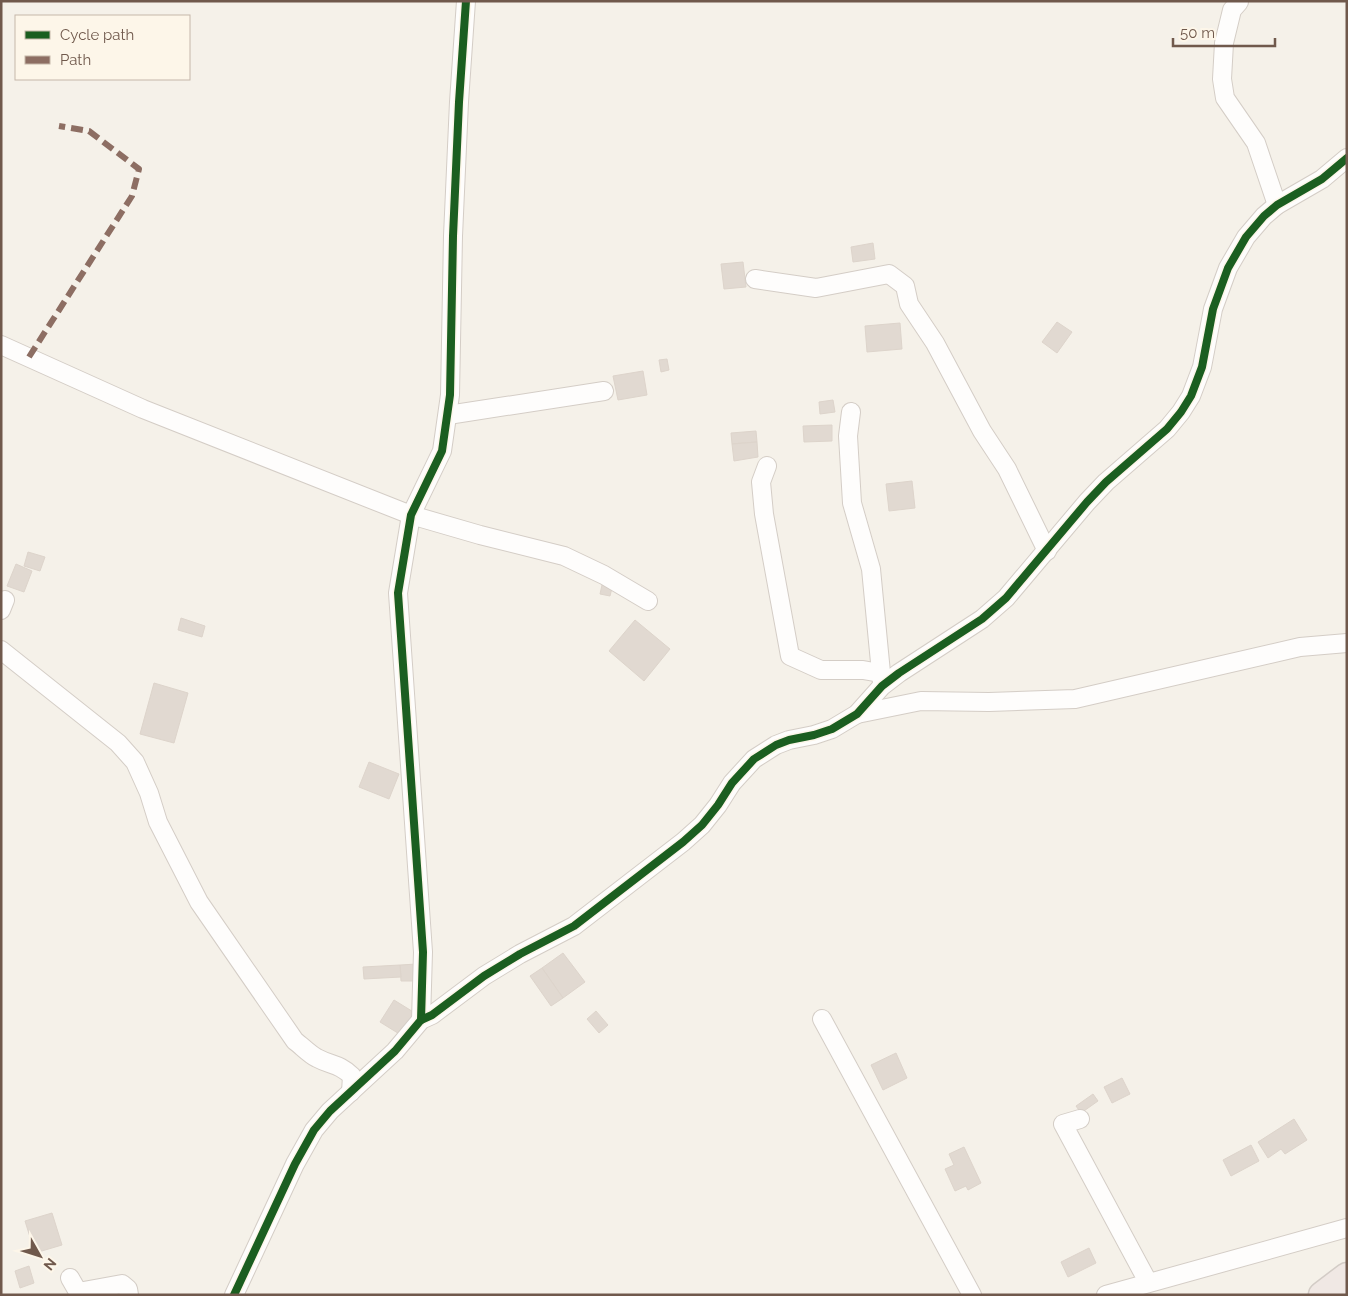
<svg xmlns="http://www.w3.org/2000/svg" width="1348" height="1296" viewBox="0 0 1348 1296" font-family="Raleway,sans-serif">
	<style>
		.building { fill: #e1d9d1; stroke: #ddd4cb }
		.lines { fill: none; stroke-linecap: round; stroke-linejoin: round }
		.minor-casing { stroke: #d4cdc6; stroke-width: 20 }
		.highway-casing { stroke: #d3ccc6; stroke-width: 29 }
		.minor { stroke: #fefdfc; stroke-width: 18 }
		.highway { stroke: #f0e8e4; stroke-width: 26 }
		.quiet { stroke: #8d6e63; stroke-width: 6; stroke-dasharray: 12 6; stroke-linecap: butt }
		.cycleway-casing { stroke: #fdf6e9; stroke-width: 11 }
		.cycleway { stroke: #1b5e20; stroke-width: 8 }
	</style>
	<rect width="100%" height="100%" fill="#f5f1e9"/>
	<g class="building">
		<polygon points="873,243 875,259 853,262 851,247"/>
		<polygon points="743,262 746,287 724,289 721,264"/>
		<polygon points="1057,322 1072,332 1057,353 1042,342"/>
		<polygon points="900,323 902,349 867,352 865,326"/>
		<polygon points="667,359 669,370 661,372 659,360"/>
		<polygon points="643,371 647,395 618,400 613,376"/>
		<polygon points="833,400 835,412 820,414 819,402"/>
		<polygon points="832,425 832,441 804,442 803,426"/>
		<polygon points="756,431 757,442 732,444 731,433"/>
		<polygon points="757,442 758,457 734,461 732,444"/>
		<polygon points="912,481 915,508 889,511 886,484"/>
		<polygon points="28,552 45,557 40,571 24,566"/>
		<polygon points="16,564 32,571 24,592 7,586"/>
		<polygon points="602,585 612,588 610,596 600,594"/>
		<polygon points="181,618 205,626 202,637 178,630"/>
		<polygon points="635,620 670,649 644,681 609,651"/>
		<polygon points="154,683 188,693 174,743 140,734"/>
		<polygon points="369,762 399,774 389,799 359,787"/>
		<polygon points="563,953 585,982 563,998 542,968"/>
		<polygon points="417,964 417,981 401,981 400,965"/>
		<polygon points="400,965 401,977 364,979 363,967"/>
		<polygon points="542,968 563,998 551,1006 530,976"/>
		<polygon points="394,1000 415,1013 401,1035 380,1022"/>
		<polygon points="596,1011 608,1025 599,1033 587,1019"/>
		<polygon points="896,1053 907,1078 883,1090 871,1065"/>
		<polygon points="1122,1078 1130,1094 1112,1103 1104,1087"/>
		<polygon points="1093,1094 1098,1101 1081,1113 1076,1106"/>
		<polygon points="1294,1119 1307,1140 1285,1154 1281,1149 1268,1158 1258,1142"/>
		<polygon points="1251,1145 1259,1161 1231,1176 1223,1160"/>
		<polygon points="964,1147 981,1183 968,1190 966,1186 955,1191 945,1169 954,1165 949,1154"/>
		<polygon points="52,1213 62,1245 35,1253 25,1221"/>
		<polygon points="1089,1248 1096,1263 1068,1277 1061,1262"/>
		<polygon points="29,1266 34,1283 20,1288 15,1271"/>
	</g>
	<g class="lines">
		<defs>
			<g id="minor">
				<polyline points="1239,2 1232,10 1224,43 1222,79 1225,98 1256,143 1277,205"/>
				<polyline points="755,279 816,288 889,274 905,286 909,304 935,343 982,431 1007,469 1047,551"/>
				<polyline points="1,345 143,409 411,515 480,535 564,556 604,575 648,601"/>
				<polyline points="851,412 848,436 852,503 871,569 882,683"/>
				<polyline points="448,415 604,391"/>
				<polyline points="767,466 761,482 764,514 790,656 821,670 863,670 880,673"/>
				<polyline points="1,610 5,600"/>
				<path d="M1,650L118,743L135,762L149,793L158,822L199,902L295,1041C302,1046 309,1054 317,1058C332,1066 338,1063 352,1076L351,1092"/>
				<polyline points="857,714 921,701 989,702 1075,699 1300,647 1347,643"/>
				<polyline points="822,1019 972,1295"/>
				<polyline points="421,1020 423,952 398,593 411,515 442,451 450,395 453,236 459,102 466,1"/>
				<polyline points="1080,1119 1063,1124 1148,1282"/>
				<polyline points="70,1278 78,1292 122,1284 128,1289 129,1295"/>
				<polyline points="234,1295 295,1164 314,1130 330,1111 395,1051 421,1020 432,1015 484,976 520,954 574,926 683,842 702,825 718,805 732,783 754,759 776,745 789,740 814,735 832,729 857,714 882,686 899,673 982,619 1006,598 1087,502 1106,482 1167,429 1181,412 1191,396 1202,367 1213,309 1228,268 1246,237 1264,216 1277,205 1322,179 1347,158"/>
				<polyline points="1106,1295 1347,1228"/>
			</g>
			<polyline id="highway" points="1322,1295 1347,1276"/>
		</defs>
		<use href="#minor" class="minor-casing"/>
		<use href="#highway" class="highway-casing"/>
		<use href="#minor" class="minor"/>
		<use href="#highway" class="highway"/>
		<polyline class="quiet" points="29,357 132,196 139,169 89,131 59,126"/>
		<defs>
			<g id="cycleway">
				<polyline points="421,1020 423,952 398,593 411,515 442,451 450,395 453,236 459,102 466,1"/>
				<polyline points="234,1295 295,1164 314,1130 330,1111 395,1051 421,1020 432,1015 484,976 520,954 574,926 683,842 702,825 718,805 732,783 754,759 776,745 789,740 814,735 832,729 857,714 882,686 899,673 982,619 1006,598 1087,502 1106,482 1167,429 1181,412 1191,396 1202,367 1213,309 1228,268 1246,237 1264,216 1277,205 1322,179 1347,158"/>
			</g>
		</defs>
		<use href="#cycleway" class="cycleway-casing"/>
		<use href="#cycleway" class="cycleway"/>
	</g>
	<rect width="1348" height="1296" fill="none" stroke="#70594c" stroke-width="5"/>
	<rect x="15" y="15" width="175" height="65" fill="#fdf6e9" stroke="#c5b7aa"/>
	<rect x="25" y="31" width="25" height="8" fill="#1b5e20" stroke="#c5b7aa"/>
	<text x="60" y="40" font-size="15" fill="#70594c">Cycle path</text>
	<rect x="25" y="56" width="25" height="8" fill="#8d6e63" stroke="#c5b7aa"/>
	<text x="60" y="65" font-size="15" fill="#70594c">Path</text>
	<g transform="translate(40 1256) rotate(129)" stroke="#fdf6e9" stroke-width="4" paint-order="stroke">
	<path d="M0-4L9 19L0 12L-9 19Z" fill="#70594c"/>
	<text y="-8" font-size="14" font-weight="bold" text-anchor="middle" fill="#70594c">N</text>
	</g>
	<path d="M1173 38v8h102v-8" fill="none" stroke="#70594c" stroke-width="2.5"/>
	<text x="1180" y="38" font-size="15" fill="#70594c" stroke="#fdf6e9" stroke-width="4" paint-order="stroke">50 m</text>
</svg>
